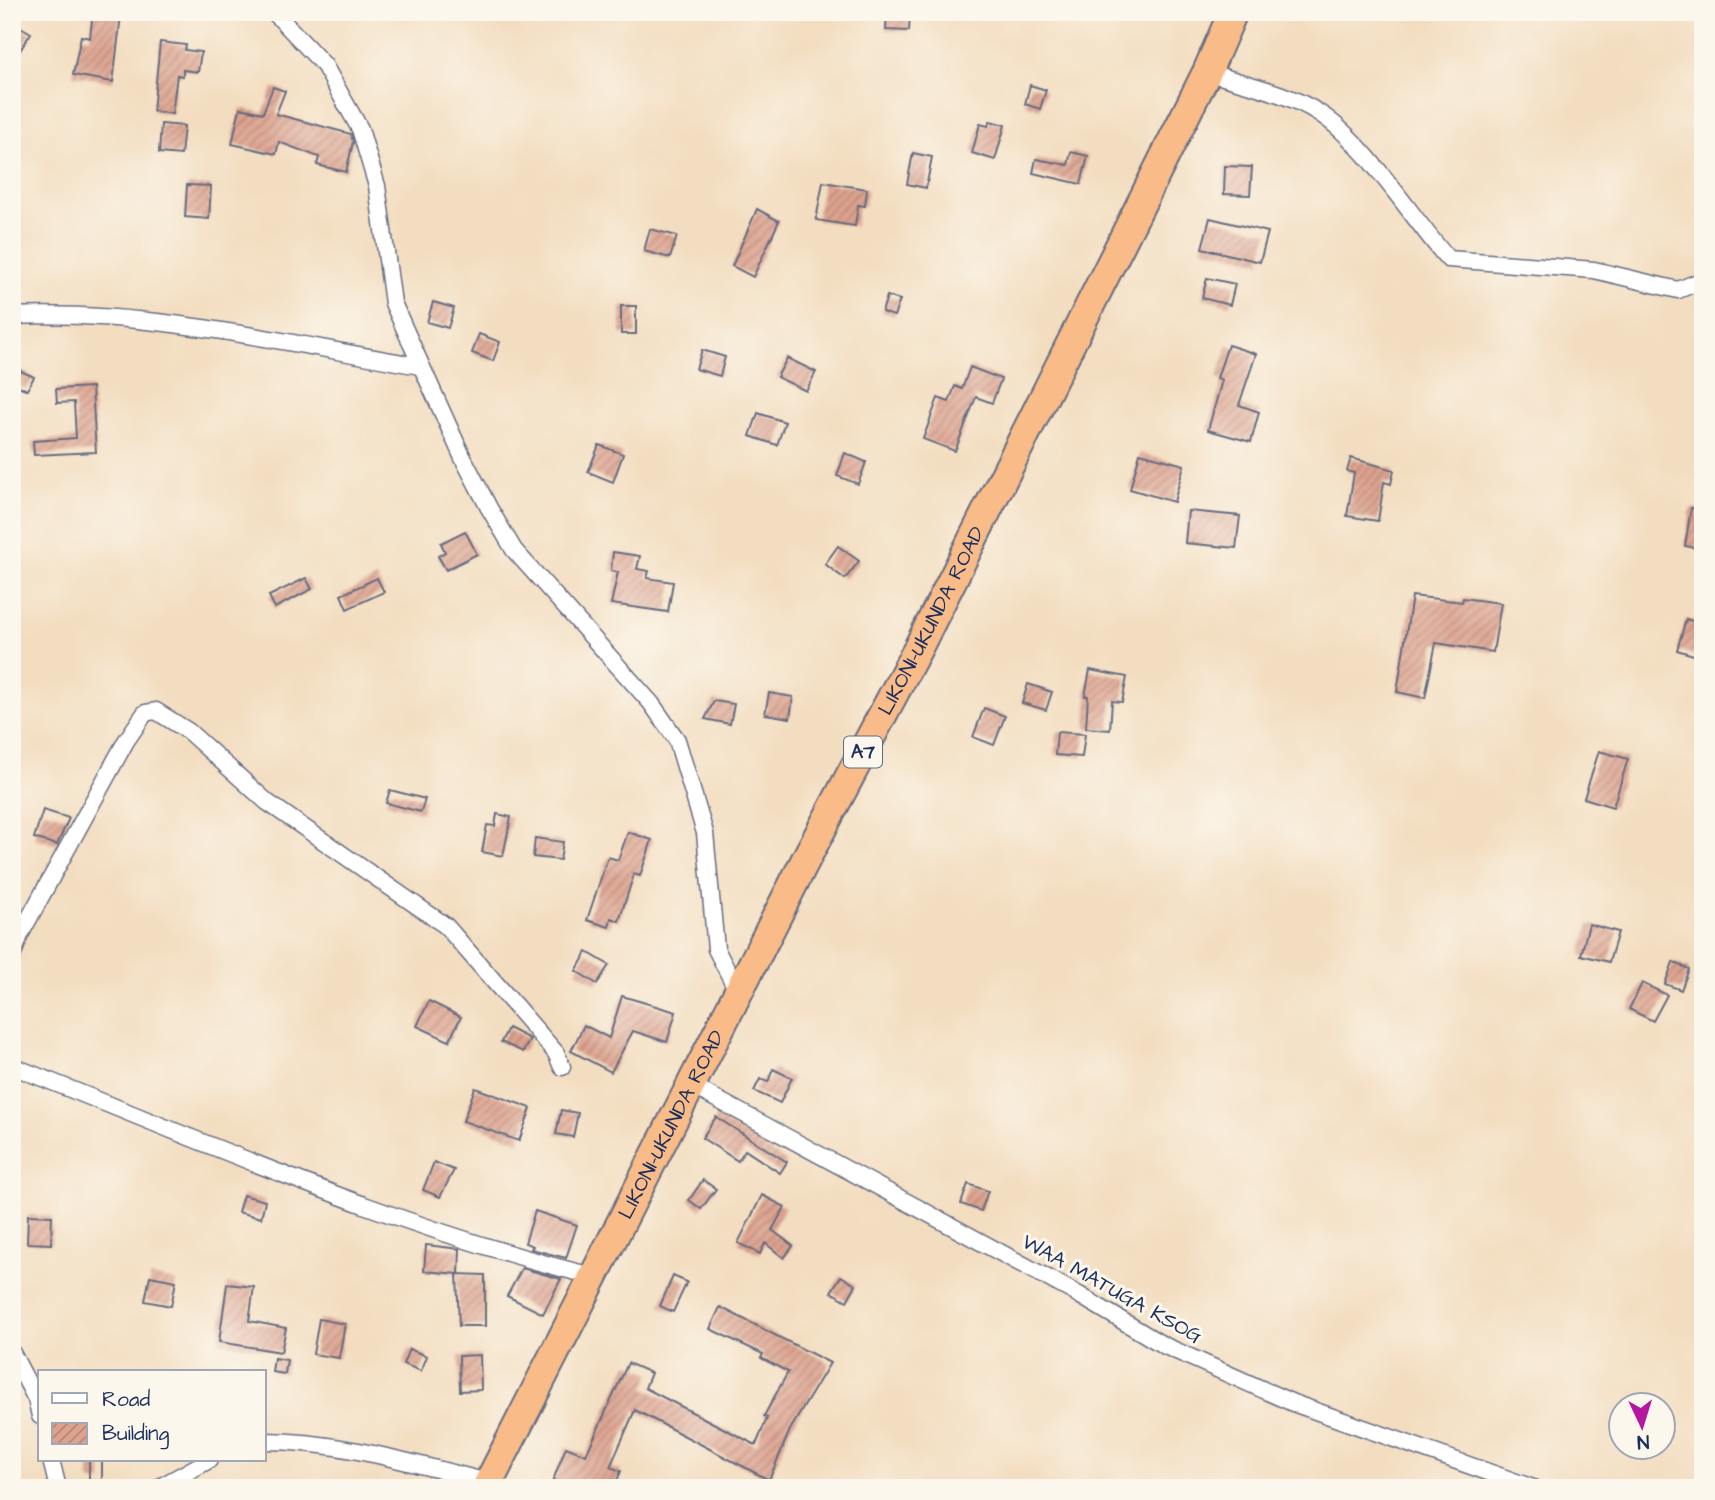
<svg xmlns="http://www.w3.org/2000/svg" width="1715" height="1500" viewBox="0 0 1715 1500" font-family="'Architects Daughter',sans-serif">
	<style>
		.building { fill: url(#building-hatch) }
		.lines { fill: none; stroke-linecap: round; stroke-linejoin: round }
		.street-casing { stroke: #676c80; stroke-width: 19 }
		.highway-casing { stroke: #676c80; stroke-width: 32 }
		.street { stroke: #fff; stroke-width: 16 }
		.highway { stroke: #f9bc89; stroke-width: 28 }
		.labels { text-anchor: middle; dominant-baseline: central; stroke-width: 6; stroke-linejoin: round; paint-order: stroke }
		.shield { fill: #fbf7ec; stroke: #5e6b89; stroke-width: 2 }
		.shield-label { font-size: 19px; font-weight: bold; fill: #1b2f5e }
		.street-label { font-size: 21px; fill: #1b2f5e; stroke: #fbf7ec }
	</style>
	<defs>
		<pattern id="building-hatch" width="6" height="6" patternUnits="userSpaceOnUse" patternTransform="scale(1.75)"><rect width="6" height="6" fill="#dea38f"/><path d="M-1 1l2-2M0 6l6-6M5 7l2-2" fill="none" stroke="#b38578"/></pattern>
	</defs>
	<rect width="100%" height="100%" fill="#fbf7ec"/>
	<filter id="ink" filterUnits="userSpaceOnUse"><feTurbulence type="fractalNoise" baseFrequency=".0143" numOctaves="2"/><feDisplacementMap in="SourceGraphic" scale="14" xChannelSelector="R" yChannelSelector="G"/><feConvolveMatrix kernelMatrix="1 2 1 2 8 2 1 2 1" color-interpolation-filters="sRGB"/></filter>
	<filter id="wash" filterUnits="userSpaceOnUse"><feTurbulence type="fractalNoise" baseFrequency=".00686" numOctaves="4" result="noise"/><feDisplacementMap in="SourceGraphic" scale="28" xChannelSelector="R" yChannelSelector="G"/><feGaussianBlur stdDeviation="1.57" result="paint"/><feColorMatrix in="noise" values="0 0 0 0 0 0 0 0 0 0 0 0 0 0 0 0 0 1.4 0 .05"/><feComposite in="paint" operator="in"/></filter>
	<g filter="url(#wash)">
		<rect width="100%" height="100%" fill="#f3ddc0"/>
		<g id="blocks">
			<g class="building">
				<polygon points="93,12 121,15 113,82 73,75 81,36 90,38"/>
				<polygon points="887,12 910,12 909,31 886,30"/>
				<polygon points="12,22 31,33 12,63"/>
				<polygon points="160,42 186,45 185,50 201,52 198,72 183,70 183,76 177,75 172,114 153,111"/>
				<polygon points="1030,85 1046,90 1040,109 1025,104"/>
				<polygon points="273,87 285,91 276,114 351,134 353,142 346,172 317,165 319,157 279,142 276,154 232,144 240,108 263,113"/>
				<polygon points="990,121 1005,125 995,160 972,153 980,124 988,126"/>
				<polygon points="161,124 184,126 181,155 159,153"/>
				<polygon points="1071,152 1088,156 1081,184 1033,173 1036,159 1068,165"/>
				<polygon points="913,153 932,157 926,188 907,184"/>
				<polygon points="1225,166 1252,167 1250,195 1224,194"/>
				<polygon points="823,182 867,189 865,206 858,205 855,226 816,220"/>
				<polygon points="187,185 211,186 209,219 185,217"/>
				<polygon points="757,209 779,221 753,277 732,266"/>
				<polygon points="1210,218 1268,232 1260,262 1202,248"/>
				<polygon points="650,229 677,236 670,258 644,251"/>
				<polygon points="1207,278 1235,284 1230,305 1202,298"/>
				<polygon points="887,296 900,300 894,316 882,312"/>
				<polygon points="433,302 454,308 448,328 427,322"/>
				<rect x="621" y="306" width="15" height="28"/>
				<polygon points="479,334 500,342 493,361 472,353"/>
				<polygon points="1228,345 1256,354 1239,405 1259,412 1251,442 1208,430 1222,380 1217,378"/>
				<polygon points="702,350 725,357 720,376 696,369"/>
				<polygon points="787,358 816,372 806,391 777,377"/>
				<polygon points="12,367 34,377 27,390 12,383"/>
				<polygon points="970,367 1001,379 992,403 976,397 955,451 923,439 938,398 949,402 955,386 962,389"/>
				<polygon points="92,387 96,452 34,455 33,441 76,438 74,402 57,403 56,389"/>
				<polygon points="758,413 785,422 777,445 750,436"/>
				<polygon points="599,445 623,454 613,482 588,472"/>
				<polygon points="845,453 866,462 858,484 837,476"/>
				<polygon points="1140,453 1184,465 1174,502 1130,489"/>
				<polygon points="1351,458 1394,470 1391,484 1384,482 1378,521 1347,516 1354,473 1347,471"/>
				<polygon points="1691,508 1703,510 1703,549 1685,546"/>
				<polygon points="1188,511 1240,516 1236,548 1185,543"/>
				<polygon points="465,531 477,554 446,570 438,556 445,552 441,543"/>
				<polygon points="838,546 859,561 845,579 825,564"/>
				<polygon points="613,552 640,556 637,569 649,571 647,578 673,582 668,612 611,604 618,572 611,571"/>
				<polygon points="306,578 312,589 275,608 269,596"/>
				<polygon points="377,578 384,592 347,609 341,595"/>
				<polygon points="1412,596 1462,602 1463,598 1501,603 1493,652 1436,643 1425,698 1397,692"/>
				<polygon points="1686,619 1703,624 1703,658 1677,650"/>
				<polygon points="1090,670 1127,677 1122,702 1112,701 1110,730 1086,728 1088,696 1085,696"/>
				<polygon points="1028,684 1052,692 1046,710 1022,703"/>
				<polygon points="769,693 793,697 790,718 765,714"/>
				<polygon points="714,701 734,704 730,724 705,719"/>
				<polygon points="984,708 1005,716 994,745 973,737"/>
				<polygon points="1057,732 1085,734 1082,757 1055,755"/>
				<polygon points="1599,751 1628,759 1613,807 1584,798"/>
				<polygon points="390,790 425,799 421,812 386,803"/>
				<polygon points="43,810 69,818 57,845 34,838"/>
				<polygon points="497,814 511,817 503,856 482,852 487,825 495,826"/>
				<polygon points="628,832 652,840 640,876 634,874 619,921 611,918 609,927 587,920 608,857 618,860"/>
				<polygon points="535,838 563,842 560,860 533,857"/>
				<polygon points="1589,924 1618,932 1609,962 1581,955"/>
				<polygon points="587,952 609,965 597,984 576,971"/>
				<polygon points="1673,962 1689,969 1681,990 1665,984"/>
				<polygon points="1642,983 1667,995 1653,1021 1629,1009"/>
				<polygon points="622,996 676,1012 667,1042 633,1031 611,1072 571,1051 584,1025 609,1038"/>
				<polygon points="429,1001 461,1017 449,1041 417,1026"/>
				<polygon points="508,1028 530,1039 523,1052 501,1042"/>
				<polygon points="773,1069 792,1078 780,1103 754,1091 760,1079 768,1082"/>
				<polygon points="475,1088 531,1108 519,1141 463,1121"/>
				<polygon points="561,1110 578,1113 573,1137 556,1134"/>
				<polygon points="716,1117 787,1162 780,1173 745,1150 738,1161 702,1138"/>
				<polygon points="434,1162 454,1170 440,1197 423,1190"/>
				<polygon points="703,1180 716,1189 701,1209 689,1200"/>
				<polygon points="968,1184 988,1191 981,1211 961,1204"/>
				<polygon points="243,1195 265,1201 261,1218 238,1212"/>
				<polygon points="762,1195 785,1207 772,1230 793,1246 784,1258 765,1243 760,1254 738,1243"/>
				<polygon points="535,1211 577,1225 566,1258 531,1249 533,1246 525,1243"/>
				<polygon points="28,1215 52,1216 51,1244 27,1243"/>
				<polygon points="426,1245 460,1249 459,1274 424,1271"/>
				<polygon points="522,1268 561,1279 543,1314 507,1296"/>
				<polygon points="457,1274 485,1275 485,1326 459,1326"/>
				<polygon points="150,1276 176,1281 171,1306 145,1301"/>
				<polygon points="673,1276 687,1282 673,1312 660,1306"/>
				<polygon points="841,1276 856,1285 847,1301 831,1292"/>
				<polygon points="227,1284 254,1287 249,1321 286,1328 281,1352 219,1342"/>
				<polygon points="720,1307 830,1363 790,1430 769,1480 635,1410 610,1467 621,1471 614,1488 550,1488 566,1447 586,1455 628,1363 651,1373 645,1388 756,1445 767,1418 764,1416 788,1372 761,1358 763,1354 710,1329"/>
				<polygon points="319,1319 345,1324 339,1358 313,1354"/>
				<polygon points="409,1349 427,1356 421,1371 403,1364"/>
				<polygon points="480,1355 481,1390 460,1391 459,1356"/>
				<polygon points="274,1358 287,1360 285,1374 272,1372"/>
				<rect x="89" y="1460" width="13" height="21"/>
			</g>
		</g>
	</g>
	<g filter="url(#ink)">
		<use href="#blocks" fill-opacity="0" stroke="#676c80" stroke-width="2"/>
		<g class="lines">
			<defs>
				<g id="street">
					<polyline points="274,12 324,65 360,129 377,186 393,303 462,456 489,508 514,550 651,703 677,740 705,833 716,949 739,994"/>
					<path d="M1207,72C1243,84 1287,92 1319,113C1365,142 1411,217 1448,259L1594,270L1678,290L1703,280"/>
					<path d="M12,316C149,310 286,343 420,366"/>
					<polyline points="12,957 20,935 126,741 145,713 156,711 188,731 267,802 446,926 556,1053 562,1067"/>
					<path d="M12,1066C204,1141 395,1228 596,1277"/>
					<polyline points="693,1083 705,1093 1079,1295 1163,1345 1293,1403 1533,1488"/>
					<polyline points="12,1353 36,1399 40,1416"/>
					<path d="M264,1441C340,1441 415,1464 488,1482"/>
					<polyline points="51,1460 58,1488"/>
					<polyline points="158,1488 209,1460"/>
				</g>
				<g id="highway">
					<path id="s1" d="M486,1488L809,853L917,650L1207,72L1233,12"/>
				</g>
			</defs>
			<use href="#street" class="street-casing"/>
			<use href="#highway" class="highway-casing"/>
			<use href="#street" class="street"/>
			<use href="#highway" class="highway"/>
		</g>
	</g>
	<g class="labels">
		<rect class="shield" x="844" y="736.5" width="38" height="31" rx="5"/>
		<g class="shield-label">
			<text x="863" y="752">A7</text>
		</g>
		<g class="street-label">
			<text stroke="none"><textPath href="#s1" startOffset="975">LIKONI-UKUNDA ROAD</textPath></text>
			<text stroke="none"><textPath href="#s1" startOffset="408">LIKONI-UKUNDA ROAD</textPath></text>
			<text transform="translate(1112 1289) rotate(29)">WAA MATUGA KSOG</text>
		</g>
	</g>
	<rect width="1715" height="1500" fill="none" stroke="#fbf7ec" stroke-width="42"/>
	<rect x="38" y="1370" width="228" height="91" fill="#fbf7ec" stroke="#a1a7b3" stroke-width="2"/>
	<rect x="52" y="1393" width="35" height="10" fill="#ffffff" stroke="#a1a7b3" stroke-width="2"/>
	<text x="102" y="1406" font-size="21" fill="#1b2f5e">Road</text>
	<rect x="52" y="1423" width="35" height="21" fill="url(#building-hatch)" stroke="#a1a7b3" stroke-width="2"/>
	<text x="102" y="1440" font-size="21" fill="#1b2f5e">Building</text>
	<g transform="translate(1642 1426) rotate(176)"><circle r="33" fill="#fbf7ec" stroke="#a1a7b3" stroke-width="2"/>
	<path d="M0-5L12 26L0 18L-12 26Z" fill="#b5179e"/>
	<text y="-10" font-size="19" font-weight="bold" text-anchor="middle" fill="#1b2f5e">N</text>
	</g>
</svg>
